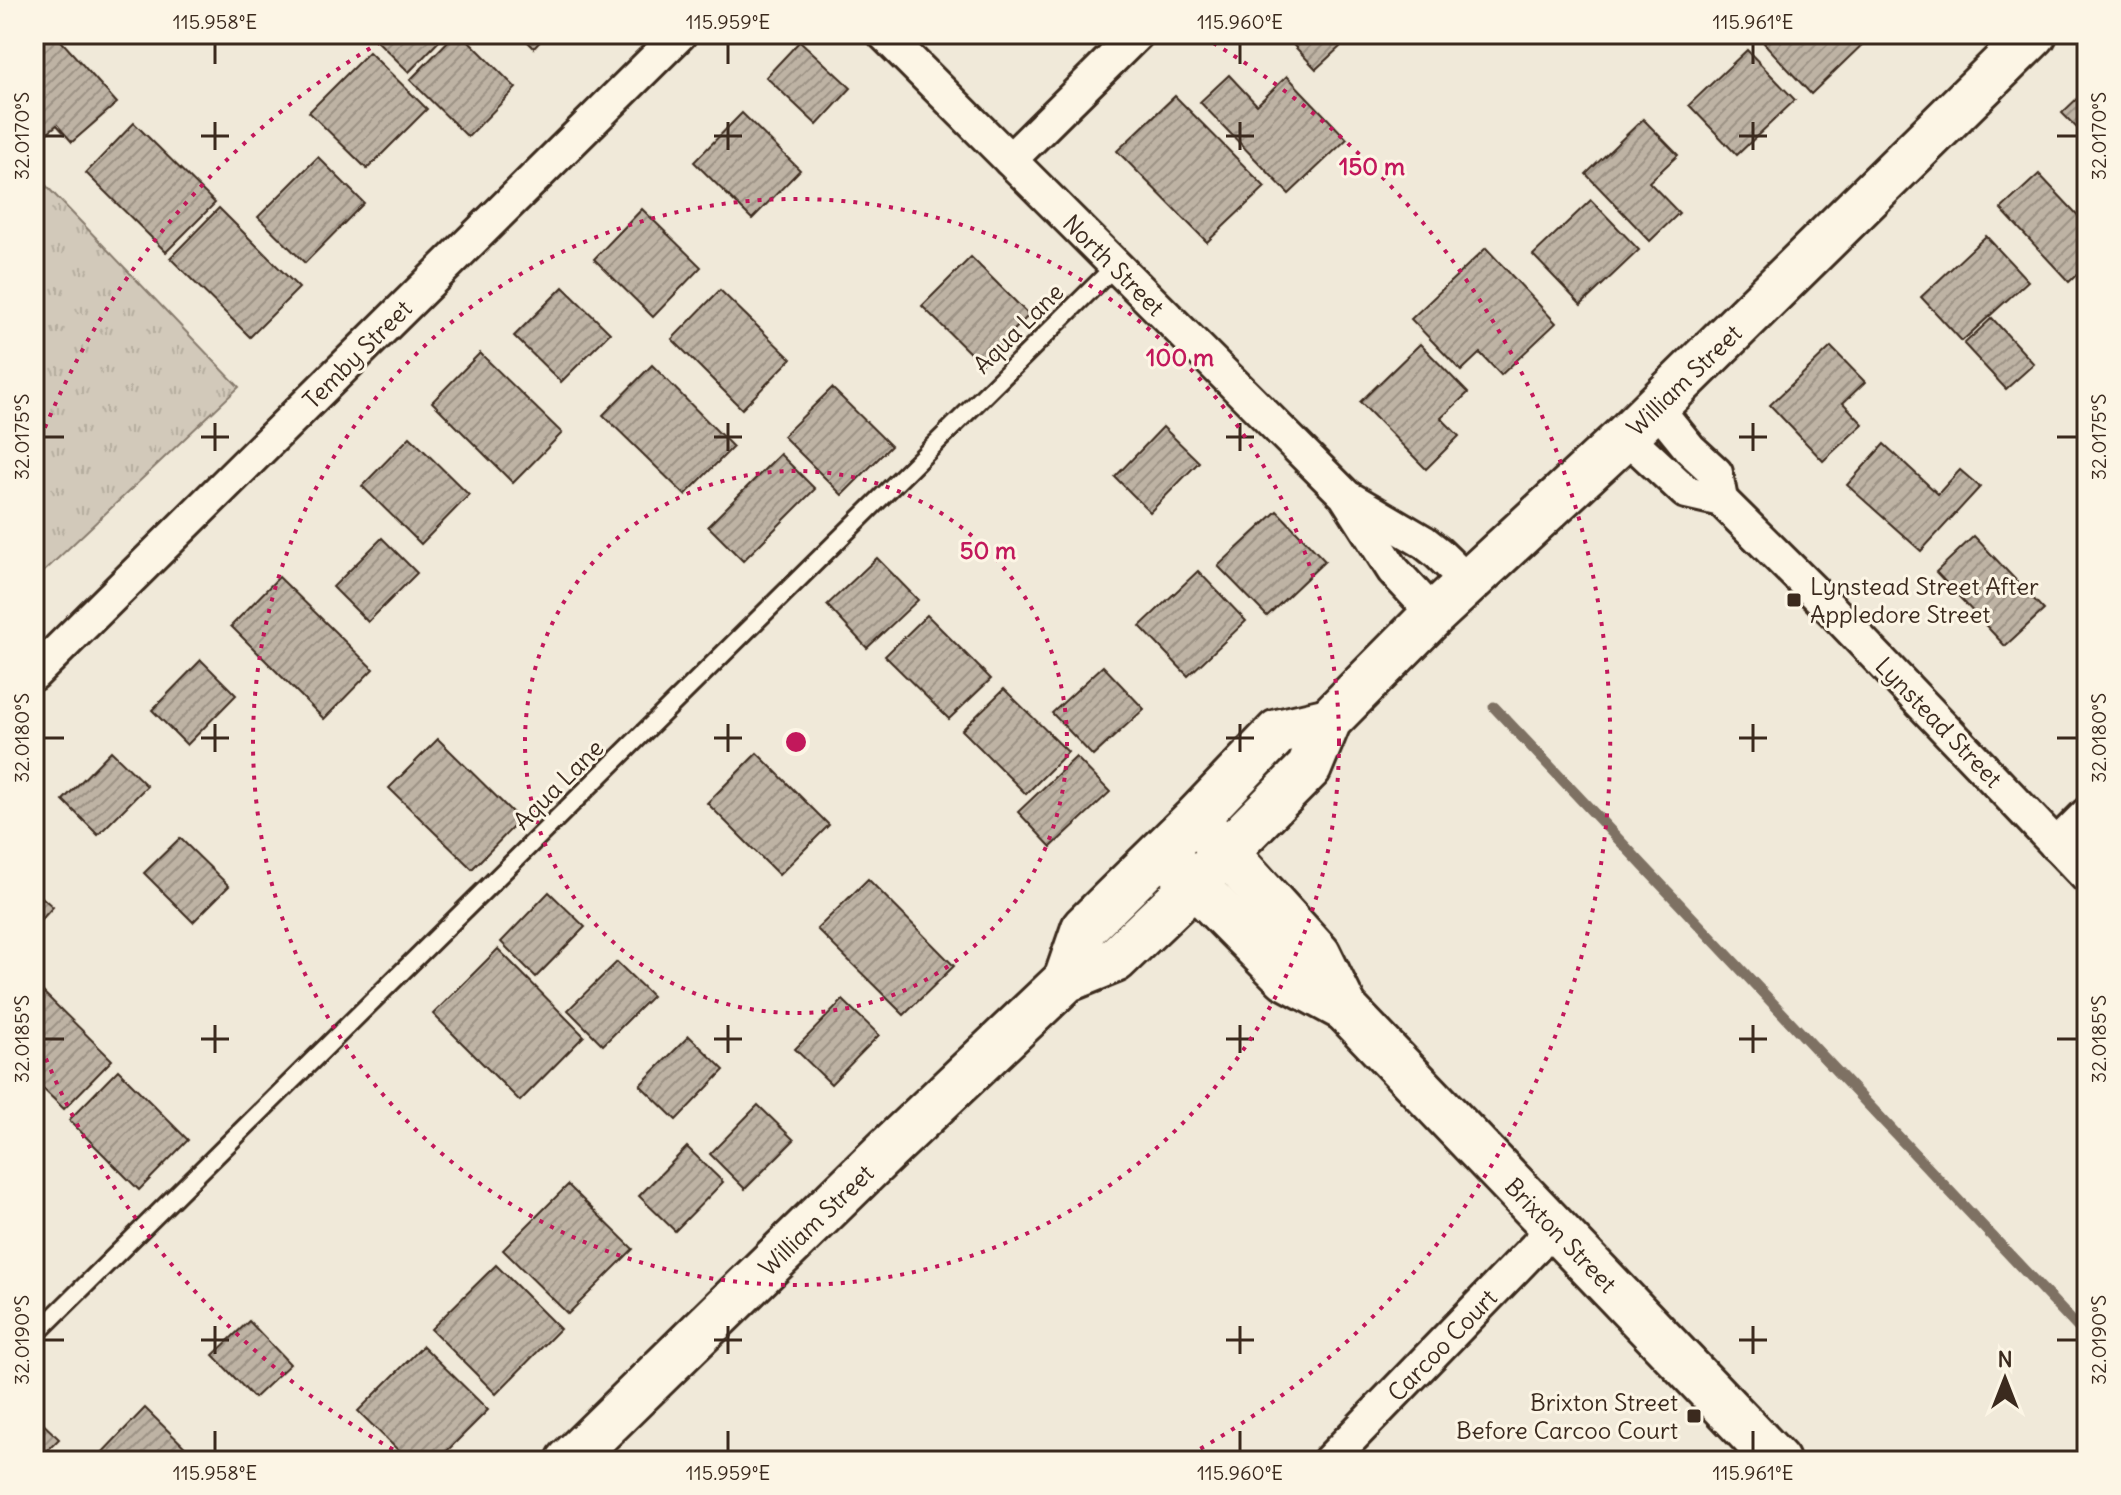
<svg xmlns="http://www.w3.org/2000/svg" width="2121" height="1495" viewBox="0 0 2121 1495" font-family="Delius,sans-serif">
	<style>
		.park { fill: url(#park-tufts); stroke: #867a6c; stroke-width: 2 }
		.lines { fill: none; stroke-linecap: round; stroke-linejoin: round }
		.stream { stroke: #7e7163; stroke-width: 11 }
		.building { fill: url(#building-hatch); stroke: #3b2a1e; stroke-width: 2 }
		.service-casing { stroke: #3b2a1e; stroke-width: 22 }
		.minor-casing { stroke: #3b2a1e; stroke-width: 38 }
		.secondary-casing { stroke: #3b2a1e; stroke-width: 50 }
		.primary-casing { stroke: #3b2a1e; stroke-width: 50 }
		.service { stroke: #fcf5e5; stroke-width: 16 }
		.minor { stroke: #fcf5e5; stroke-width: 32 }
		.secondary { stroke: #fcf5e5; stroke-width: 44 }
		.primary { stroke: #fcf5e5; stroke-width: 44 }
		.ticks { fill: none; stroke: #3b2a1e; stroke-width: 3 }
		.ring { fill: none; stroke: #c2185b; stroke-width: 4; stroke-dasharray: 4 8 }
		.poi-dot { fill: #3b2a1e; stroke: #fcf5e5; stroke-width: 3 }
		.labels { text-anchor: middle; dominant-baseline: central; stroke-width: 6; stroke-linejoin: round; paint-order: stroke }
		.street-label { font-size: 24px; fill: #3b2a1e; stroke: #fcf5e5 }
		.poi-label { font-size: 24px; fill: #3b2a1e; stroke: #fcf5e5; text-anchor: start }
		.centre { fill: #c2185b; stroke: #fcf5e5; stroke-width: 4 }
		.ring-label { font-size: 24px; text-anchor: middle; font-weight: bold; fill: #c2185b; stroke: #fcf5e5; stroke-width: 6; stroke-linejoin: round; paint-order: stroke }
		.neatline { fill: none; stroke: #3b2a1e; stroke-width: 3 }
		.ticks-label { font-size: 20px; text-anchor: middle; fill: #3b2a1e }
	</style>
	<defs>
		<pattern id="park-tufts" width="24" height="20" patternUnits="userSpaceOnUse" patternTransform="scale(2)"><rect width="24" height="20" fill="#d2c9ba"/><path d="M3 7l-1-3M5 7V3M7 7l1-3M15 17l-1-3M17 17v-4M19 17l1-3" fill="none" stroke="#b5ad9f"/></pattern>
		<pattern id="building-hatch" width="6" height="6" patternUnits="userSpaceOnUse" patternTransform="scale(2)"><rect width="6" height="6" fill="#beb3a4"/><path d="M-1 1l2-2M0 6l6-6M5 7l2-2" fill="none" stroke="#9c9285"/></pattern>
	</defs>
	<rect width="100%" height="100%" fill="#f0e9d9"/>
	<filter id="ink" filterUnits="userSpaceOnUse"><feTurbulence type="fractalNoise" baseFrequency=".0125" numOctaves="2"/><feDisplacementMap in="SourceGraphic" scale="16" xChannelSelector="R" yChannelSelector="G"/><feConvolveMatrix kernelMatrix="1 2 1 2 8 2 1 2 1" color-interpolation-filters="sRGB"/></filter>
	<g filter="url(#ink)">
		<polygon class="park" points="34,173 239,387 34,581"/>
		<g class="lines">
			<polyline class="stream" points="1494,707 2087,1337"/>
		</g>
		<g class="building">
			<polygon points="46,34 55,34 117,103 72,142 57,125 42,137 34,128 34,45"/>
			<polygon points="370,34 446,34 409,72"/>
			<polygon points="455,34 462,34 516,88 468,137 410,80"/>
			<polygon points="520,34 547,34 534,48"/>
			<polygon points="1283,34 1354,34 1316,69"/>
			<polygon points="1774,34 1865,34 1869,38 1811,94 1764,43"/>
			<polygon points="800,41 851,88 817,125 766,77"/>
			<polygon points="1747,50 1795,100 1737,155 1689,105"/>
			<polygon points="369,52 427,109 367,169 309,112"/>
			<polygon points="1229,75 1257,105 1287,76 1347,139 1289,194 1200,102"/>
			<polygon points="2087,89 2087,138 2062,113"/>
			<polygon points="1175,96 1265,187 1207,242 1117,151"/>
			<polygon points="742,113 800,170 752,219 694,162"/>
			<polygon points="1643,119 1678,155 1649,182 1679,213 1650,241 1586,174"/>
			<polygon points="134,123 215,203 166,252 86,173"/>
			<polygon points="318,157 364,203 305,263 258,217"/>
			<polygon points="2039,174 2087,225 2087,265 2069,282 2001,209"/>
			<polygon points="1591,200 1639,250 1581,305 1533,255"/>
			<polygon points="219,208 299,288 250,337 170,258"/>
			<polygon points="642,209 701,267 653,317 594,259"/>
			<polygon points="1986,236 2028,281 1962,341 1921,297"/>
			<polygon points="1486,248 1556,323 1501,375 1480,353 1461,371 1411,319"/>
			<polygon points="971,257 1029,315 981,364 922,306"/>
			<polygon points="563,287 610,333 561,382 514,336"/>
			<polygon points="720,290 791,359 742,409 672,339"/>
			<polygon points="1992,318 2034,364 2006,389 1964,344"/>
			<polygon points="1420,344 1468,393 1441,418 1459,436 1426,469 1360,402"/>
			<polygon points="1831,347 1865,382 1843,403 1863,424 1823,461 1770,405"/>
			<polygon points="480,353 562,433 513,483 432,402"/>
			<polygon points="652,365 733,447 685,495 603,415"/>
			<polygon points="832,388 891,446 842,495 783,436"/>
			<polygon points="1163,427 1199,462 1150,512 1115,477"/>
			<polygon points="410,437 469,495 421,544 362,486"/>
			<polygon points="1884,444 1938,494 1960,470 1980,487 1921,551 1847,485"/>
			<polygon points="780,454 815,489 743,561 708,526"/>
			<polygon points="1277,511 1325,561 1267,616 1218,566"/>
			<polygon points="1974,536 2044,610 2005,646 1936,572"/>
			<polygon points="382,538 417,573 368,622 333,587"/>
			<polygon points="877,558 918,600 867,648 827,605"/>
			<polygon points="1198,571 1246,621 1188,676 1140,626"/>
			<polygon points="279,577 373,669 324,719 231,626"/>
			<polygon points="927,615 991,679 949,719 885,656"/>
			<polygon points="201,660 236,695 187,745 152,710"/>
			<polygon points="1103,666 1144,709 1093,756 1052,713"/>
			<polygon points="1004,689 1068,752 1026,794 962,730"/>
			<polygon points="438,739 520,820 472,869 389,788"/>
			<polygon points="111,751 147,786 98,835 63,800"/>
			<polygon points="757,753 829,825 779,875 707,803"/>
			<polygon points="1076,757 1110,792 1051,847 1018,812"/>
			<polygon points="180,838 229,886 193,922 144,873"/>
			<polygon points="868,879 954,966 904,1015 817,929"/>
			<polygon points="34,890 53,907 34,928"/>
			<polygon points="549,892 585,927 536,977 501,942"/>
			<polygon points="498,949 584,1036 520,1101 433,1014"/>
			<polygon points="617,962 652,996 603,1045 568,1010"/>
			<polygon points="34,983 112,1060 64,1109 34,1080 34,1046 41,1039 34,1032"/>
			<polygon points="843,1000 879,1035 831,1084 795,1049"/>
			<polygon points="689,1036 724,1070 676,1120 640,1085"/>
			<polygon points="118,1070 188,1140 139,1190 69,1120"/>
			<polygon points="758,1105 794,1140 745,1189 710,1154"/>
			<polygon points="687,1147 723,1182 675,1231 639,1196"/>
			<polygon points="568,1185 633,1249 568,1314 503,1250"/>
			<polygon points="496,1265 560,1329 496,1394 431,1329"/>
			<polygon points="249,1321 290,1364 254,1398 213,1355"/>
			<polygon points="423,1346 488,1410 437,1461 409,1461 358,1411"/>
			<polygon points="145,1408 199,1461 100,1461 97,1458"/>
			<polygon points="34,1415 59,1439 37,1461 34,1461"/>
		</g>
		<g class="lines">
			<defs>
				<polyline id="service" points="34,1336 1115,266"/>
				<g id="minor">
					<polyline points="884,34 1345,495 1393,570 1434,614"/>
					<polyline points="1010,160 1137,34"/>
					<polyline points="1656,407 1690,449 1716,473 1721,500"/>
					<polyline points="1626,436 1686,492 1721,500 1832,610 2087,877"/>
					<polyline points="1351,499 1424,542 1438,553 1468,582"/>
					<polyline points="34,674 680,34"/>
					<polyline points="2056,845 2087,814"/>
					<polyline points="1329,1461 1554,1228"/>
				</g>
				<g id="secondary">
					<polyline points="1200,824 1318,954 1345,1009 1777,1461"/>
					<polyline points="1166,856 1286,977 1345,1009"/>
				</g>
				<g id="primary">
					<polyline points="1066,980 1084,928 1195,819 1278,732 1329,720"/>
					<polyline points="569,1461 885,1152 1066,980 1115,960 1182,896 1309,768 1329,720 1434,614 1626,436 2034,34"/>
				</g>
			</defs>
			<use href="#service" class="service-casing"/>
			<use href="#minor" class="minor-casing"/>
			<use href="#secondary" class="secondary-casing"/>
			<use href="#primary" class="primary-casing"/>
			<use href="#service" class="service"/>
			<use href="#minor" class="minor"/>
			<use href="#secondary" class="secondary"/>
			<use href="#primary" class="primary"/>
		</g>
	</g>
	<path class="ticks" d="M215,44V64M728,44V64M1240,44V64M1753,44V64M215,122V150M728,122V150M1240,122V150M1753,122V150M44,136H64M201,136H229M714,136H742M1226,136H1254M1739,136H1767M2057,136H2077M215,423V451M728,423V451M1240,423V451M1753,423V451M44,437H64M201,437H229M714,437H742M1226,437H1254M1739,437H1767M2057,437H2077M215,724V752M728,724V752M1240,724V752M1753,724V752M44,738H64M201,738H229M714,738H742M1226,738H1254M1739,738H1767M2057,738H2077M215,1025V1053M728,1025V1053M1240,1025V1053M1753,1025V1053M44,1039H64M201,1039H229M714,1039H742M1226,1039H1254M1739,1039H1767M2057,1039H2077M215,1326V1354M728,1326V1354M1240,1326V1354M1753,1326V1354M44,1340H64M201,1340H229M714,1340H742M1226,1340H1254M1739,1340H1767M2057,1340H2077M215,1431V1451M728,1431V1451M1240,1431V1451M1753,1431V1451"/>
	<g class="ring">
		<circle cx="796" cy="742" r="271"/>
		<circle cx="796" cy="742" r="543"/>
		<path d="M414 1461A814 814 0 0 1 36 1034M36 450A814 814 0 0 1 389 37M1203 37A814 814 0 0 1 1178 1461"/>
	</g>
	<g class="poi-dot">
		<rect x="1786" y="592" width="16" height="16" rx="4"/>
		<rect x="1686" y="1408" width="16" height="16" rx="4"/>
	</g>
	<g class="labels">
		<g class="street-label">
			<text transform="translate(1114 265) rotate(45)">North Street</text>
			<text transform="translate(1018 328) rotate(-45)">Aqua Lane</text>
			<text transform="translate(357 354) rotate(-45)">Temby Street</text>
			<text transform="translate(1684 380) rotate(-44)">William Street</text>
			<text transform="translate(1939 722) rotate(46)">Lynstead Street</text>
			<text transform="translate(558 784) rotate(-45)">Aqua Lane</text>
			<text transform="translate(816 1220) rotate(-44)">William Street</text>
			<text transform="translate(1561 1235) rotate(46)">Brixton Street</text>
			<text transform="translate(1442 1345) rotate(-46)">Carcoo Court</text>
		</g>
		<g class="poi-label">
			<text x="1810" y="586">Lynstead Street After<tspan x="1810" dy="28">Appledore Street</tspan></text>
			<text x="1678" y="1402" text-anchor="end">Brixton Street<tspan x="1678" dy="28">Before Carcoo Court</tspan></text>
		</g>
	</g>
	<circle cx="796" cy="742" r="12" class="centre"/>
	<g class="ring-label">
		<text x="1372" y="175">150 m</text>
		<text x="1180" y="366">100 m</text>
		<text x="988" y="559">50 m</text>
	</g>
	<rect width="2121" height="1495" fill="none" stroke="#fcf5e5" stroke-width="88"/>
	<g transform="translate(2005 1379)" stroke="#fcf5e5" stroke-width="6" paint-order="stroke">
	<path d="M0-6L14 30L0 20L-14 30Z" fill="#3b2a1e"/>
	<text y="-12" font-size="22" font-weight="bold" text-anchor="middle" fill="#3b2a1e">N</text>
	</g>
	<rect x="44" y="44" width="2033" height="1407" class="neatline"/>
	<g class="ticks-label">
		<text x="215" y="29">115.958°E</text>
		<text x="728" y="29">115.959°E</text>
		<text x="1240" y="29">115.960°E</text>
		<text x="1753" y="29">115.961°E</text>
		<text transform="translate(22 136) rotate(-90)" y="7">32.0170°S</text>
		<text transform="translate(2099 136) rotate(-90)" y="7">32.0170°S</text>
		<text transform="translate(22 437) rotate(-90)" y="7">32.0175°S</text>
		<text transform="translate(2099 437) rotate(-90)" y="7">32.0175°S</text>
		<text transform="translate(22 738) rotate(-90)" y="7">32.0180°S</text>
		<text transform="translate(2099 738) rotate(-90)" y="7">32.0180°S</text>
		<text transform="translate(22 1039) rotate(-90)" y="7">32.0185°S</text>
		<text transform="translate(2099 1039) rotate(-90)" y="7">32.0185°S</text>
		<text transform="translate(22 1340) rotate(-90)" y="7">32.0190°S</text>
		<text transform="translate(2099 1340) rotate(-90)" y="7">32.0190°S</text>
		<text x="215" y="1480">115.958°E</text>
		<text x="728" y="1480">115.959°E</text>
		<text x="1240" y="1480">115.960°E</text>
		<text x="1753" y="1480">115.961°E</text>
	</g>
</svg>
